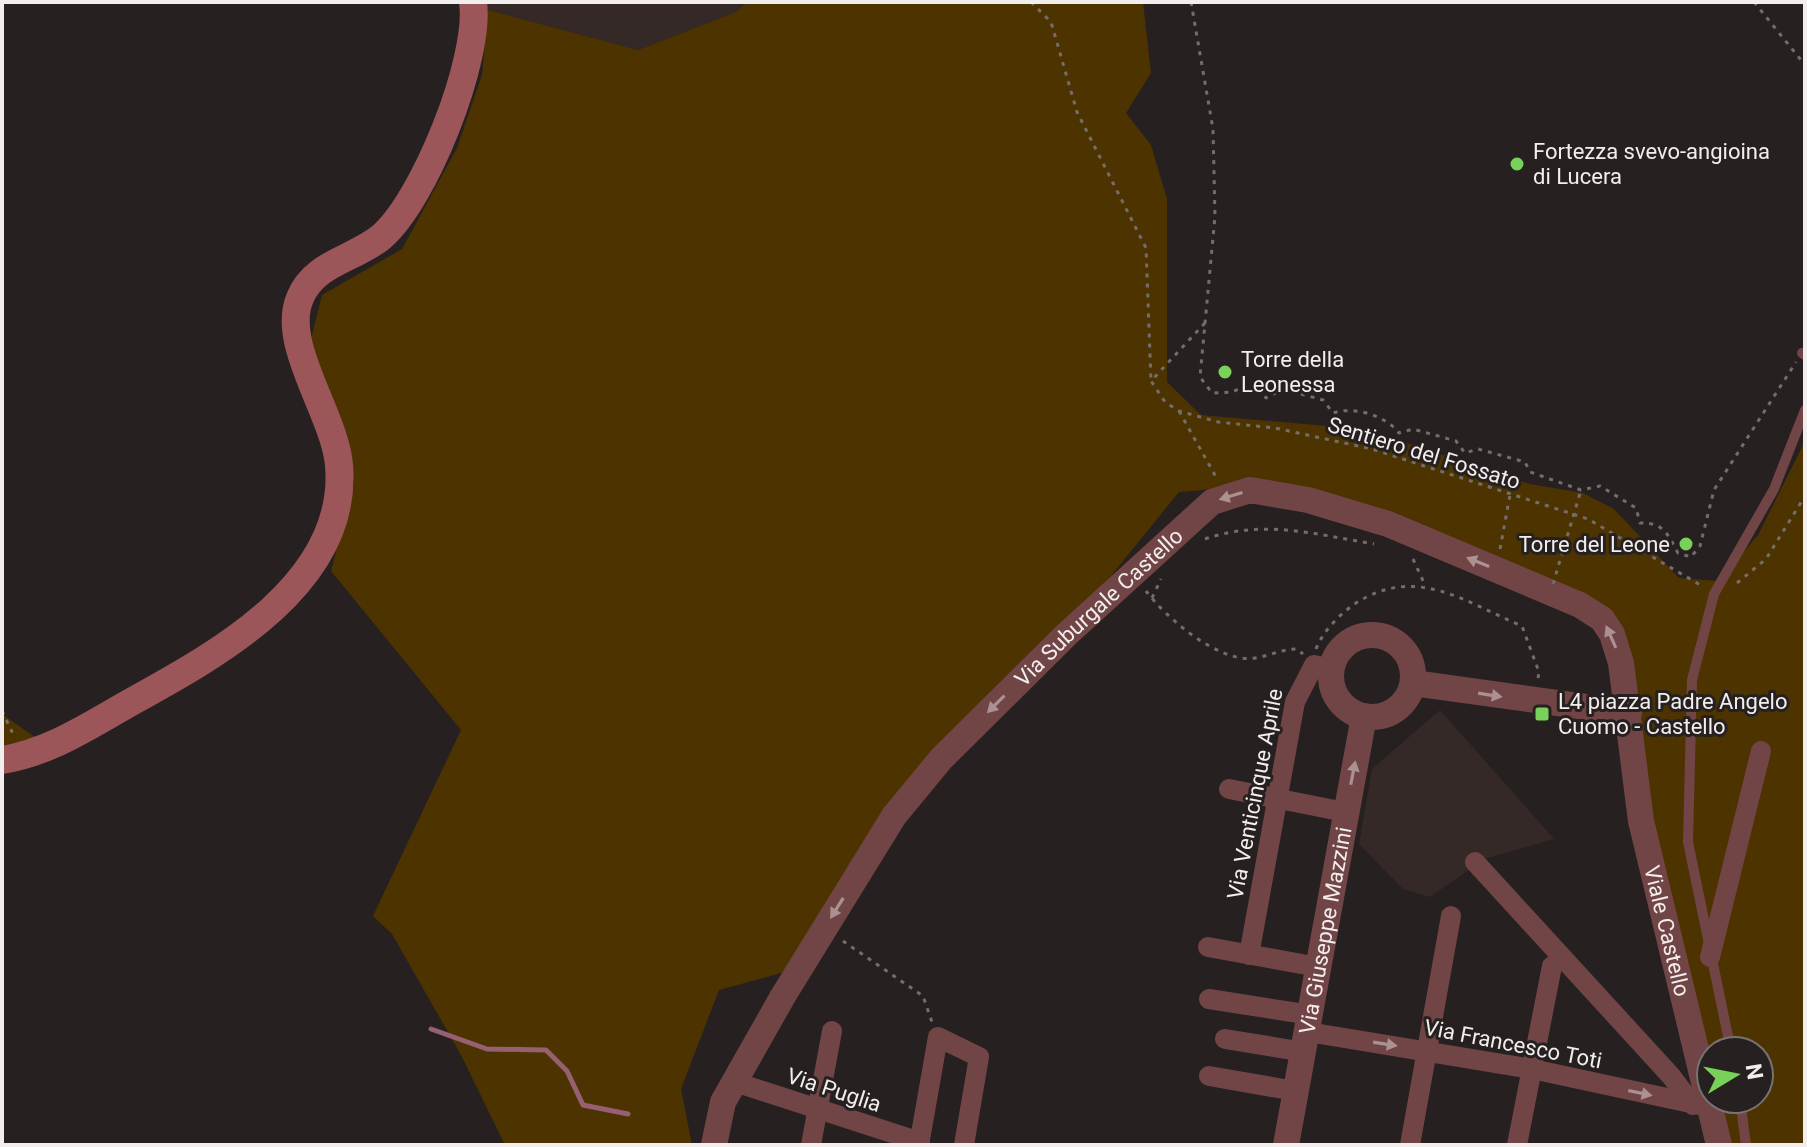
<svg xmlns="http://www.w3.org/2000/svg" width="1807" height="1147" viewBox="0 0 1807 1147" font-family="Roboto,sans-serif">
	<style>
		.built { fill: #342926 }
		.green { fill: #4c3300; fill-rule: evenodd }
		.lines { fill: none; stroke-linecap: round; stroke-linejoin: round }
		.stream { stroke: #965f72; stroke-width: 5 }
		.path { stroke: #736e6d; stroke-width: 3; stroke-dasharray: 4 6; stroke-linecap: butt }
		.service { stroke: #714546; stroke-width: 10 }
		.minor { stroke: #714546; stroke-width: 20 }
		.tertiary { stroke: #714546; stroke-width: 26 }
		.secondary { stroke: #9c565a; stroke-width: 28 }
		.path-bridge { stroke: #736e6d; stroke-width: 3; stroke-dasharray: 4 6; stroke-linecap: butt }
		.oneway { fill: #ab9191 }
		.poi-dot { fill: #78d158; stroke: #262120; stroke-width: 3 }
		.labels { text-anchor: middle; dominant-baseline: central; stroke-width: 6; stroke-linejoin: round; paint-order: stroke }
		.poi-label { font-size: 22px; fill: #f1eeed; stroke: #262120; text-anchor: start }
		.street-label { font-size: 22px; fill: #f1eeed; stroke: #262120 }
	</style>
	<rect width="100%" height="100%" fill="#262120"/>
	<g class="built">
		<polygon points="485,2 747,2 736,12 638,50 488,10"/>
		<polygon points="1440,710 1554,839 1484,859 1430,897 1403,889 1359,844 1372,769"/>
	</g>
	<g class="green">
		<path d="M747,2H1143L1151,73L1126,113L1151,145L1167,199V382L1201,415L1327,426L1401,441L1530,484L1583,493L1614,509L1679,578L1719,581L1758,535L1805,441V1145H1720L1694,1037L1624,661L1594,609L1250,486L1179,492L1093,598L897,798L810,965L719,990L681,1089L692,1145H505L461,1055L392,934L373,916L461,730L331,571L354,483L343,424L310,343L322,295L402,249L457,148L482,75L488,10L638,50L736,12ZM1711,1051H1759V1099H1711Z"/>
		<polygon points="2,714 36,738 2,746"/>
	</g>
	<g class="lines">
		<polyline class="stream" points="431,1029 487,1049 546,1050 567,1071 583,1105 628,1114"/>
		<g class="path">
			<polyline points="1031,2 1051,22 1077,112 1146,248 1151,381"/>
			<path d="M1191,2L1213,129L1215,216L1200,377L1212,393L1232,392L1255,382L1266,398L1283,389L1323,400L1333,413C1354,406 1385,415 1399,433L1413,429L1456,441L1465,453L1478,449L1525,462L1530,472L1581,490L1600,486L1636,508L1640,523C1664,522 1668,535 1678,553L1691,557L1700,546L1714,490L1796,362"/>
			<polyline points="1754,2 1805,65"/>
			<polyline points="1205,323 1151,381 1165,402 1179,411 1218,422 1275,428 1372,449 1588,519 1702,586"/>
			<polyline points="1179,411 1216,477"/>
			<path d="M1205,539C1264,519 1314,534 1374,544"/>
			<polyline points="1500,549 1510,495"/>
			<polyline points="1413,559 1425,585"/>
			<polyline points="1737,583 1766,559 1805,496"/>
			<path d="M1146,591C1166,618 1220,664 1255,658C1270,656 1281,649 1297,649L1303,654"/>
			<polyline points="1152,598 1161,579"/>
			<path d="M1316,649C1323,631 1340,614 1356,603C1417,565 1463,601 1522,626L1539,672L1538,678"/>
			<polyline points="2,711 14,736"/>
			<polyline points="843,941 923,996 932,1022"/>
		</g>
		<g class="service">
			<polyline points="1802,353 1805,355"/>
			<polyline points="1731,1051 1688,842 1692,680 1714,594 1774,489 1805,410"/>
			<polyline points="1740,1099 1746,1145"/>
		</g>
		<g class="minor">
			<polyline points="1229,789 1345,812"/>
			<polyline points="1475,862 1671,1076 1693,1105"/>
			<polyline points="1208,947 1318,967"/>
			<polyline points="1249,955 1295,702 1314,665 1332,669"/>
			<polyline points="1710,957 1761,751"/>
			<polyline points="1209,999 1311,1015"/>
			<polyline points="1308,1032 1532,1069 1709,1107"/>
			<polyline points="1225,1039 1304,1052"/>
			<polyline points="1209,1076 1295,1091"/>
			<polyline points="735,1082 920,1142"/>
			<polyline points="811,1145 832,1031"/>
			<polyline points="919,1145 938,1037 979,1057 964,1145"/>
			<polyline points="1410,1145 1451,916"/>
			<polyline points="1517,1145 1552,966"/>
		</g>
		<g class="tertiary">
			<circle cx="1372" cy="676" r="41"/>
			<polyline points="1413,683 1629,713"/>
			<path id="s1" d="M714,1145L723,1102L783,996L894,816L941,759L1066,635L1212,502L1250,490L1308,500L1388,524L1580,605L1602,619L1612,634L1621,663L1641,821L1719,1145"/>
			<path id="s2" d="M1286,1145L1364,716"/>
		</g>
		<path class="secondary" d="M2,760C51,752 90,725 133,701C220,653 349,582 339,465C335,415 280,344 300,298C314,263 354,259 380,238C424,202 481,58 473,2"/>
		<polyline class="path-bridge" points="1553,584 1581,490"/>
	</g>
	<defs><path id="oneway-solid" d="M-6-.8H1V-3.2L6.5 0L1 3.2V.8H-6Z" transform="scale(2)"/></defs>
	<g class="oneway">
		<use href="#oneway-solid" transform="translate(1231 496) rotate(163)"/>
		<use href="#oneway-solid" transform="translate(1478 562) rotate(-158)"/>
		<use href="#oneway-solid" transform="translate(1611 637) rotate(-114)"/>
		<use href="#oneway-solid" transform="translate(1490 695) rotate(9)"/>
		<use href="#oneway-solid" transform="translate(996 704) rotate(135)"/>
		<use href="#oneway-solid" transform="translate(1353 773) rotate(-79)"/>
		<use href="#oneway-solid" transform="translate(837 908) rotate(122)"/>
		<use href="#oneway-solid" transform="translate(1385 1044) rotate(9)"/>
		<use href="#oneway-solid" transform="translate(1640 1093) rotate(12)"/>
	</g>
	<g class="poi-dot">
		<circle cx="1517" cy="164" r="8"/>
		<circle cx="1225" cy="372" r="8"/>
		<circle cx="1686" cy="544" r="8"/>
		<rect x="1534" y="706" width="16" height="16" rx="4"/>
	</g>
	<g class="labels">
		<g class="poi-label">
			<text x="1533" y="151">Fortezza svevo-angioina<tspan x="1533" dy="25">di Lucera</tspan></text>
			<text x="1241" y="359">Torre della<tspan x="1241" dy="25">Leonessa</tspan></text>
			<text x="1670" y="544" text-anchor="end">Torre del Leone</text>
			<text x="1558" y="701">L4 piazza Padre Angelo<tspan x="1558" dy="25">Cuomo - Castello</tspan></text>
		</g>
		<g class="street-label">
			<text transform="translate(1424 453) rotate(17)">Sentiero del Fossato</text>
			<text stroke="none"><textPath href="#s1" startOffset="670">Via Suburgale Castello</textPath></text>
			<text transform="translate(1255 794) rotate(-79)">Via Venticinque Aprile</text>
			<text stroke="none"><textPath href="#s1" startOffset="1562">Viale Castello</textPath></text>
			<text stroke="none"><textPath href="#s2" startOffset="218">Via Giuseppe Mazzini</textPath></text>
			<text transform="translate(1513 1044) rotate(11)">Via Francesco Toti</text>
			<text transform="translate(834 1090) rotate(18)">Via Puglia</text>
		</g>
	</g>
	<rect width="1807" height="1147" fill="none" stroke="#f1eeed" stroke-width="8"/>
	<g transform="translate(1735 1075) rotate(80)"><circle r="38" fill="#262120" stroke="#777372" stroke-width="2"/>
	<path d="M0-6L14 30L0 20L-14 30Z" fill="#78d158"/>
	<text y="-12" font-size="22" font-weight="bold" text-anchor="middle" fill="#f1eeed">N</text>
	</g>
</svg>
